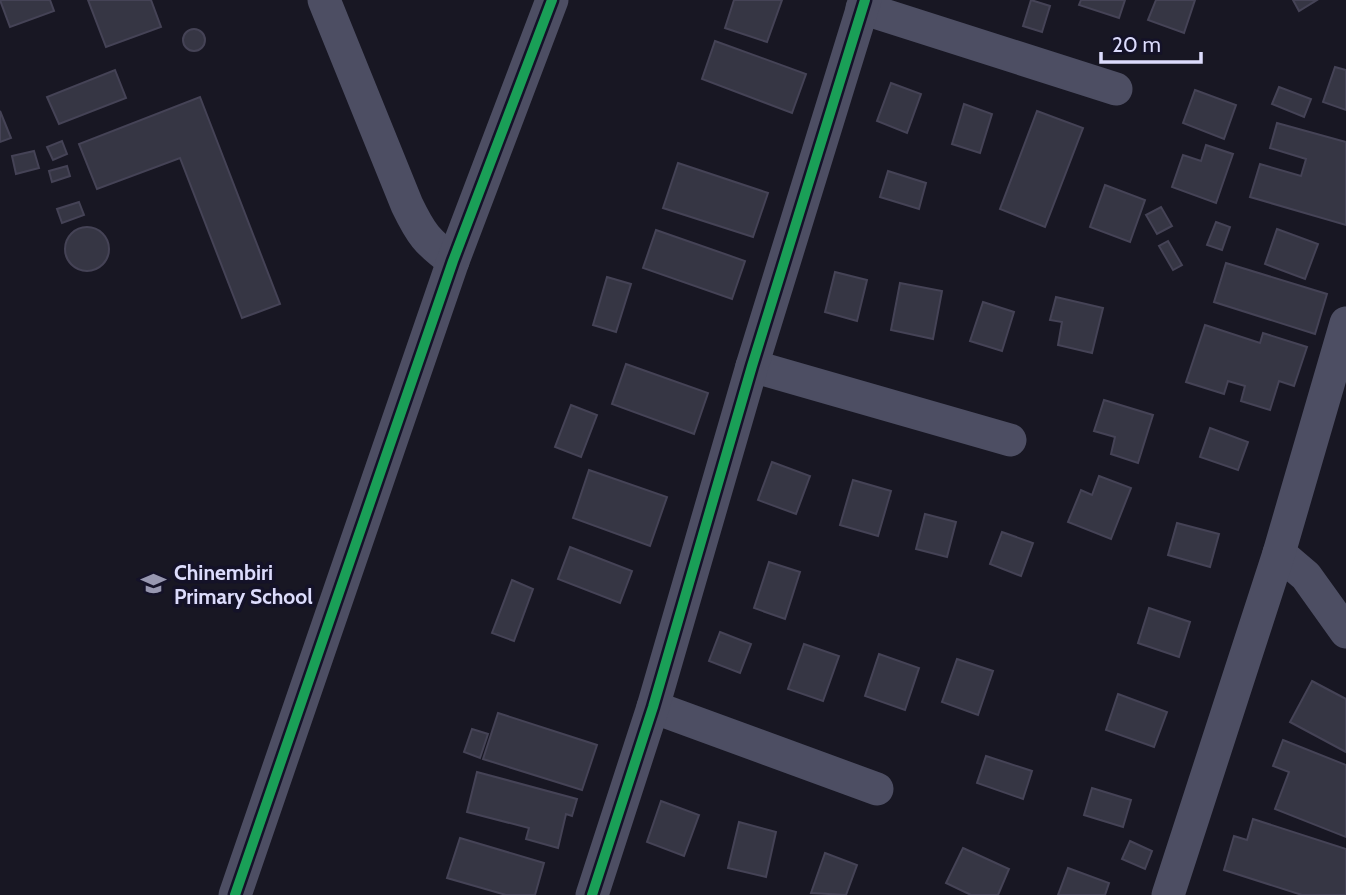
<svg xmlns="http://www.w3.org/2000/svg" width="1346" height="895" viewBox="0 0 1346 895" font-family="Cabin,sans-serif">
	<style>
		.building { fill: #363644; stroke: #454356; stroke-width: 2 }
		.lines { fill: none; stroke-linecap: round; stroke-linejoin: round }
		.minor { stroke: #4d4e63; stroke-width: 33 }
		.cycleway-casing { stroke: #141228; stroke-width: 15 }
		.cycleway { stroke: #1a9f57; stroke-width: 10 }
		.labels { text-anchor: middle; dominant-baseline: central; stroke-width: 7; stroke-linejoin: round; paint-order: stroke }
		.poi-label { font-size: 21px; font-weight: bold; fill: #dcdcfc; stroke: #141228; text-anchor: start }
	</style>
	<rect width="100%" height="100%" fill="#181723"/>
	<g class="building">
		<polygon points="0,0 50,0 54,11 10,27"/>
		<polygon points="88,0 151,0 161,27 106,47"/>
		<polygon points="734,0 782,0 767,42 725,28"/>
		<polygon points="1031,0 1050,6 1042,32 1023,26"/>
		<polygon points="1081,0 1125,0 1119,18 1079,5"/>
		<polygon points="1156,0 1195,0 1184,33 1148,20"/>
		<polygon points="1293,0 1317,0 1299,11"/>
		<circle cx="194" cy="40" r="11"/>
		<polygon points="715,41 806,74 792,113 702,79"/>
		<polygon points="1335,67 1346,70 1346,110 1323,102"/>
		<polygon points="115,70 126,98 59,124 47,97"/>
		<polygon points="891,83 921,94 907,133 877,121"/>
		<polygon points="1279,87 1311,99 1304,117 1272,104"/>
		<polygon points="1195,90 1236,105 1224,139 1183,123"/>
		<polygon points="200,97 280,304 242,318 180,158 97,189 79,144"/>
		<polygon points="964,104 992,114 980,153 952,144"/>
		<polygon points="0,111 11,138 0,142"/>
		<polygon points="1037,111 1083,128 1045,227 1000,209"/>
		<polygon points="1277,123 1346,142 1346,225 1250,197 1260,164 1301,176 1306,159 1270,148"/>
		<polygon points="62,141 67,154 53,160 47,147"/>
		<polygon points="1206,145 1233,154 1216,203 1172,187 1183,155 1201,161"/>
		<polygon points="34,151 39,168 16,174 12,156"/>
		<polygon points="678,163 768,193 753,237 663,208"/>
		<polygon points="67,166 70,176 52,182 49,171"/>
		<polygon points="888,171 926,183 919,209 880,197"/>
		<polygon points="1105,185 1145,200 1130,242 1090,227"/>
		<polygon points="79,202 84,215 62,223 57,209"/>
		<polygon points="1161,207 1172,226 1157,234 1146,215"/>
		<polygon points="1216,222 1230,227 1222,250 1207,245"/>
		<circle cx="87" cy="249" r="22"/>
		<polygon points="1277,229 1318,244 1305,279 1265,264"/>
		<polygon points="656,230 745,261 732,299 643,268"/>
		<polygon points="1168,241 1182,265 1173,270 1159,246"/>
		<polygon points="1226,263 1327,294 1315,334 1214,302"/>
		<polygon points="835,272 867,280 857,321 825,312"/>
		<polygon points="607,277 631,284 616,332 593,325"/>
		<polygon points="900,283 942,291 933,339 891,330"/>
		<polygon points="1056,297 1103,308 1092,353 1058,345 1062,322 1050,320"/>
		<polygon points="983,302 1014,312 1002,351 970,341"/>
		<polygon points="1205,325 1260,343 1263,333 1307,347 1294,386 1279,381 1270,410 1241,401 1245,386 1228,381 1224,394 1186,382"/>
		<polygon points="626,364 708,393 694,434 612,404"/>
		<polygon points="1104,400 1153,415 1138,463 1111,454 1115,437 1094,431"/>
		<polygon points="571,405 597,415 581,457 555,447"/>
		<polygon points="1210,428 1248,442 1238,470 1200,457"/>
		<polygon points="772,462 810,476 796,514 758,500"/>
		<polygon points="589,470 667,497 650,546 573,518"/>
		<polygon points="1099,476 1131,488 1111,539 1068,522 1081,490 1092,495"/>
		<polygon points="853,480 891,491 878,536 840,525"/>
		<polygon points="925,514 956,522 947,557 916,549"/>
		<polygon points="1177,523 1219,534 1210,567 1168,555"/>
		<polygon points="1002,532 1033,543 1021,576 990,564"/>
		<polygon points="570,547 632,571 620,603 558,579"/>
		<polygon points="769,562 800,572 785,619 754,608"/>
		<polygon points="512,580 533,589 514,641 492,633"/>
		<polygon points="1149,608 1190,622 1179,657 1138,643"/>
		<polygon points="720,632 751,644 740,673 709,661"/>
		<polygon points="804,644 839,656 823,701 788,689"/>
		<polygon points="879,654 919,668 905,710 865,696"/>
		<polygon points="957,659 993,671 978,715 942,702"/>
		<polygon points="1312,681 1346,699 1346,752 1290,722"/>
		<polygon points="1118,694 1167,712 1154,747 1106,730"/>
		<polygon points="498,713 597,745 582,790 483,759"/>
		<polygon points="472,729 488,734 480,758 464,752"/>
		<polygon points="1283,740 1346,765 1346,837 1275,809 1289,772 1273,766"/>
		<polygon points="986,756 1032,771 1023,799 977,783"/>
		<polygon points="477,772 577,799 572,816 566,814 558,848 526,839 529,828 467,812"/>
		<polygon points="1092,788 1131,800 1123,827 1084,815"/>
		<polygon points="661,801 699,815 684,856 647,842"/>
		<polygon points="1253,819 1346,849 1346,895 1302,895 1224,870 1234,836 1247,840"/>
		<polygon points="739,822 776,832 766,877 728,868"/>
		<polygon points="460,838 544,863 535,895 506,895 447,878"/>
		<polygon points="1130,841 1152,851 1145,869 1122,859"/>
		<polygon points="963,848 1009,869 998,895 971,895 946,883"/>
		<polygon points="825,853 857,865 846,895 811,893"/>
		<polygon points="1068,868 1109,883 1105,895 1058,895"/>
	</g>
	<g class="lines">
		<g class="minor">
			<path d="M324,0L407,205C421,234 427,242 453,261"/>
			<polyline points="862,8 1116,89"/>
			<polyline points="752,366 1010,440"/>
			<polyline points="1279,553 1306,576 1346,632"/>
			<polyline points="653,707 877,789"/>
			<polyline points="235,895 453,261 552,0"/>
			<polyline points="592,895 653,707 752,366 865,0"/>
			<polyline points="1168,895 1279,553 1346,323"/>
		</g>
		<defs>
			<g id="cycleway">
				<polyline points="235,895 453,261 552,0"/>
				<polyline points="592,895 653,707 752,366 865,0"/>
			</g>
		</defs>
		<use href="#cycleway" class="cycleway-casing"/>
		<use href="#cycleway" class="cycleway"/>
	</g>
	<defs>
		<symbol id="school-bare" viewBox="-9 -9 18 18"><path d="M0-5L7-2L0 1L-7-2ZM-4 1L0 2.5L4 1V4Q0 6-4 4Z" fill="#9797b0" stroke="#141228" stroke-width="2.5" paint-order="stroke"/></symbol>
	</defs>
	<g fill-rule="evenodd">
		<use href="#school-bare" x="136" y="566" width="35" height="35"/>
	</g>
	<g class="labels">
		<g class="poi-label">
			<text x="174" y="572">Chinembiri<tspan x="174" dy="24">Primary School</tspan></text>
		</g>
	</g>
	<path d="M1101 52v10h100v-10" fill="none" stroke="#dcdcfc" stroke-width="3.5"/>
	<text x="1112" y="52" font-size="21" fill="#dcdcfc" stroke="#141228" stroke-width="5" paint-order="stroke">20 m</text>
</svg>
